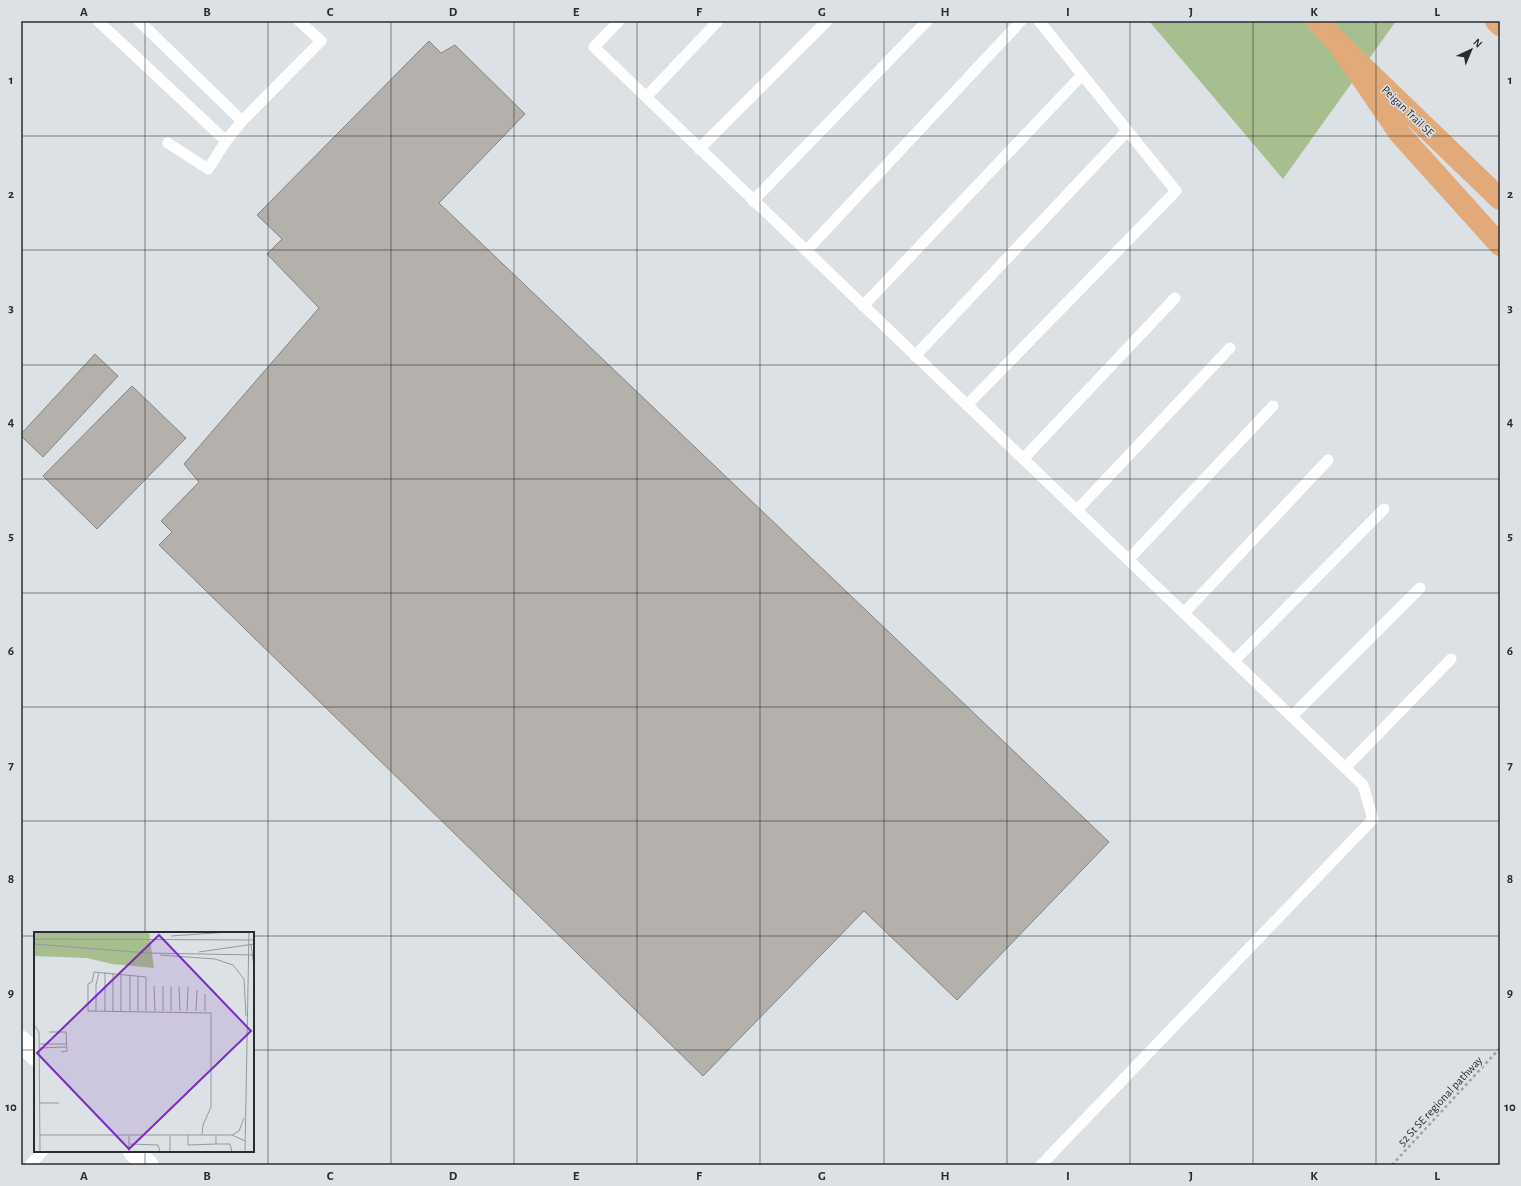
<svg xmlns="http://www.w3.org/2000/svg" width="1521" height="1186" viewBox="0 0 1521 1186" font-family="'Alegreya Sans',sans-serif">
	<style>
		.green { fill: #a7be8e }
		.building { fill: #b4b0ab; stroke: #87837e }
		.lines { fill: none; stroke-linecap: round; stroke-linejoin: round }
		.path { stroke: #9fa3a6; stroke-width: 2.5; stroke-dasharray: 3 3; stroke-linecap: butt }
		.lane { stroke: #fff; stroke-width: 11 }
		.street { stroke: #fff; stroke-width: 21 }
		.primary { stroke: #e2aa78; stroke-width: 22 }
		.grid { fill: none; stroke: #2a2c2e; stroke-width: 1; stroke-opacity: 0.55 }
		.labels { text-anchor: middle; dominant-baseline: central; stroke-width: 3; stroke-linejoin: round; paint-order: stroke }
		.street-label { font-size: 12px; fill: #2a2c2e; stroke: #dbe1e5 }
		.inset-road { fill: none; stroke: #94999c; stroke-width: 1 }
		.view { fill: #7b2cbf; fill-opacity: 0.15; stroke: #7b2cbf; stroke-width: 2 }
		.inset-edge { fill: none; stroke: #2a2c2e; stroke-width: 2 }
		.neatline { fill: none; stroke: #2a2c2e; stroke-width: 1.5 }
		.grid-label { font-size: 13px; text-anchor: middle; font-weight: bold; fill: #2a2c2e }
	</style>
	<rect width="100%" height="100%" fill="#dbe1e5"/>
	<polygon class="green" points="1149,21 1396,21 1283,179"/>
	<g class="building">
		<polygon points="429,41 441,53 455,45 525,114 439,203 1109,842 957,1000 864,911 703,1076 159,545 172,532 161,521 199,482 184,464 319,308 267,254 282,239 257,215"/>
		<polygon points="95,354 118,376 43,457 21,436 21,434"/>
		<polygon points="132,386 186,438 97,529 43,476"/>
	</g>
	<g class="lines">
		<polyline class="path" points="1392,1165 1500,1048"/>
		<g class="lane">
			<polyline points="98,21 226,141"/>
			<polyline points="139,21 242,121"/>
			<polyline points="619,21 594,47 1363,785 1373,819 1041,1165"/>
			<polyline points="646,97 718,21"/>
			<polyline points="168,143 208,169 226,141 242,121 321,41 299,21"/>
			<polyline points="699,149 827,21"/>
			<polyline points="753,201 927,21"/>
			<polyline points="806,251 1021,21"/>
			<polyline points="863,306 1082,75"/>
			<polyline points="915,356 1127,131"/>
			<polyline points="967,405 1176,191 1039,21"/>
			<polyline points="1023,459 1175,298"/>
			<polyline points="1077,510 1230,348"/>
			<polyline points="1128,560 1273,406"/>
			<polyline points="1184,613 1328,460"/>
			<polyline points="1234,661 1384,509"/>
			<polyline points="1292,716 1420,588"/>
			<polyline points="1345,768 1451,659"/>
			<polyline points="30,1165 43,1151"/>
		</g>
		<g class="street">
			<polyline points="21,1041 35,1055"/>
			<polyline points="133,1151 148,1165"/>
		</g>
		<g class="primary">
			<polyline points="1317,21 1338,43 1500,199"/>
			<polyline points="1496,21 1500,25"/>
			<polyline points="1338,43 1400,134 1500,245"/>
		</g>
	</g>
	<path class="grid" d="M145,21V933M268,21V1165M391,21V1165M514,21V1165M637,21V1165M760,21V1165M884,21V1165M1007,21V1165M1130,21V1165M1253,21V1165M1376,21V1165M21,136H1500M21,250H1500M21,365H1500M21,479H1500M21,593H1500M21,707H1500M21,821H1500M21,936H35M253,936H1500M21,1050H35M253,1050H1500M145,1151V1165"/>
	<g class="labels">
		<g class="street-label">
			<text transform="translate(1408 111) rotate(44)">Peigan Trail SE</text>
			<text transform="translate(1440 1101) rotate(-47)">52 St SE regional pathway</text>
		</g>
	</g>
	<g transform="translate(34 932)">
		<rect width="220" height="220" fill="#dbe1e5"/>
		<path d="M0,0H115L120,36L78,32L53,26L0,24Z" fill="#a7be8e"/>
		<path class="inset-road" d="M137,4L195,0M0,7L220,8M0,12L114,21L220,23M217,12L220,35M165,20L220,12M126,23L181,27L199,33L210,47L212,84M79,41V79M87,42V79M96,43V79M104,44V79M120,54L121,79M129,54V79M137,55V79M145,55L146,79M62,79V53L65,40M71,79V40M112,79V45L60,40L58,50L54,52V79L177,81V175L169,193L168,203M153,79L154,55M162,79L163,58M171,79V62M0,93L5,100L6,220M15,100H32L33,119L27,120M5,112H32M5,116L32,115M6,171H25M6,203H198M154,203V213L182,212V203M198,203L205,199L210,186M198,203L211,209M95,204V220M96,212L124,213L126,220M182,212H196L198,220M136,220V204M211,220L215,0"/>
		<path class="view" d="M125,3L217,99L95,217L3,121Z"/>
		<rect width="220" height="220" class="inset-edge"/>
	</g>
	<rect width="1521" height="1186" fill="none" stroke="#dbe1e5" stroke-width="44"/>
	<g transform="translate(1471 50) rotate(44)" stroke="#dbe1e5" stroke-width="3" paint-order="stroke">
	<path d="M0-3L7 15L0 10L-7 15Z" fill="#2a2c2e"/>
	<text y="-6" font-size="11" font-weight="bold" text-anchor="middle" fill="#2a2c2e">N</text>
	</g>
	<rect x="22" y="22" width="1477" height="1142" class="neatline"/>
	<g class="grid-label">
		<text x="84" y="16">A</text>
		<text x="207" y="16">B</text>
		<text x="330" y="16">C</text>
		<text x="453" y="16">D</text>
		<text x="576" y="16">E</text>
		<text x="699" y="16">F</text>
		<text x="822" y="16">G</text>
		<text x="945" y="16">H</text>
		<text x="1068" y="16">I</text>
		<text x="1191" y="16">J</text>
		<text x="1314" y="16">K</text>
		<text x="1437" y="16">L</text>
		<text x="11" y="84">1</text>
		<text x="1510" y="84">1</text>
		<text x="11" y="198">2</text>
		<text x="1510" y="198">2</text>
		<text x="11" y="312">3</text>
		<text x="1510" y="312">3</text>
		<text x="11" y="426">4</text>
		<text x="1510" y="426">4</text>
		<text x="11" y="540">5</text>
		<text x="1510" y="540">5</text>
		<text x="11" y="655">6</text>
		<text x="1510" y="655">6</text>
		<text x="11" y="769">7</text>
		<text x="1510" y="769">7</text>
		<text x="11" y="883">8</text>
		<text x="1510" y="883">8</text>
		<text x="11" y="997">9</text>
		<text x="1510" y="997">9</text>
		<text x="11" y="1111">10</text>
		<text x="1510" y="1111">10</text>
		<text x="84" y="1180">A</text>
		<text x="207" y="1180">B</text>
		<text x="330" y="1180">C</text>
		<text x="453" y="1180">D</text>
		<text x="576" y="1180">E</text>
		<text x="699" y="1180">F</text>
		<text x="822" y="1180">G</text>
		<text x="945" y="1180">H</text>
		<text x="1068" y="1180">I</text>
		<text x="1191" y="1180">J</text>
		<text x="1314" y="1180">K</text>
		<text x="1437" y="1180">L</text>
	</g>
</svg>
